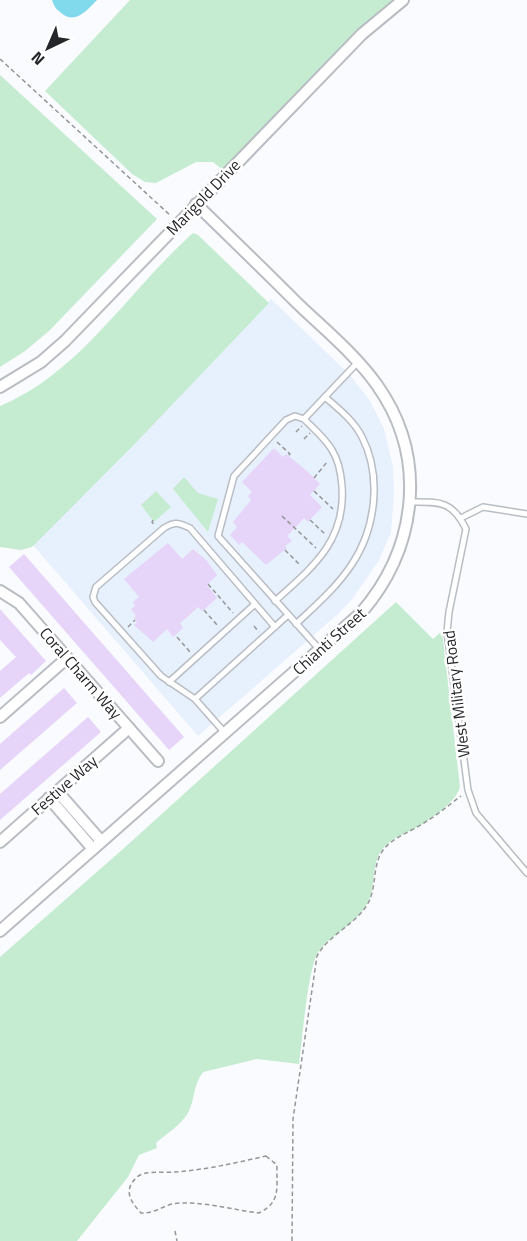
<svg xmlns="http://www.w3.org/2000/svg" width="527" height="1241" viewBox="0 0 527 1241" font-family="'Titillium Web',sans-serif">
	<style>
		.built { fill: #e7f0fd }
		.green { fill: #c5ecd1 }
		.water { fill: #80daec }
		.building { fill: #e7d4f9 }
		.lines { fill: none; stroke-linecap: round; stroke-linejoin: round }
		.lane-casing { stroke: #b9bdc3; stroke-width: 8 }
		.street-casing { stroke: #b9bdc3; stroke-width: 14 }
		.path { stroke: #959699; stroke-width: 1.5; stroke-dasharray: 4.5 3; stroke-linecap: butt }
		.lane { stroke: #fff; stroke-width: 5 }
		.street { stroke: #fff; stroke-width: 10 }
		.labels { text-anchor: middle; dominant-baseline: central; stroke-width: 5; stroke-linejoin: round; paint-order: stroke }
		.street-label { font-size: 16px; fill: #252629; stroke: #fff }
	</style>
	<rect width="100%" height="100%" fill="#fafbfe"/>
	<polygon class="built" points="271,299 350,375 370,401 384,429 393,467 394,493 391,532 379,560 353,598 339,613 198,736 33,545 129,450"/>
	<g class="green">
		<polygon points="130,0 399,0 224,171 213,162 196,162 156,183 145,182 132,174 45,91"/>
		<polygon points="0,75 157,219 49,331 25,351 0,367"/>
		<path d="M193,233L198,235L269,303L129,450L32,547L21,550L0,547V406C79,374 131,288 193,233Z"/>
		<polygon points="184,477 198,493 218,499 208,532 173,489"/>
		<polygon points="156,491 171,507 154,522 141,505"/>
		<path d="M396,602L433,639L442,631L460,787C456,802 434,816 421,825C410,832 395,836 385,846C370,861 377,884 368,902C358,923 333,933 319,951C308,965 302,1042 299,1064L257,1059L203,1072C193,1085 195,1100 188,1113C181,1125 166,1134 156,1143L157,1148L139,1155L128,1177L77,1241H0V957L123,849Z"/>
	</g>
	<path class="water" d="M52,0H97C87,10 75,26 60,12C56,9 54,6 52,0Z"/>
	<g class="building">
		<polygon points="274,448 283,457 286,454 307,471 320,484 310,495 322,507 308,522 304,518 287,536 292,541 285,546 287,548 266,565 242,542 239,545 230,535 237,527 233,522 251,500 248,496 252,492 242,482"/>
		<polygon points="168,543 182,559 193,549 206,560 217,575 207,585 217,598 202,611 198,607 185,619 180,623 183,628 173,637 167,629 153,642 134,625 137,622 134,618 136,616 131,609 135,606 133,602 139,597 124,579"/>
		<polygon points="24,554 184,737 169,750 9,567"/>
		<polygon points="0,609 46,661 31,675 29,673 0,698 0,671 16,657 0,640"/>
		<polygon points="64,688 77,703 0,770 0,744"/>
		<polygon points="88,717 101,732 0,820 0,794"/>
	</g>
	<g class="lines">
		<defs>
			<g id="lane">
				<path d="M410,502C439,502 452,500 466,529L449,612L447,632L468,790L476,813L527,873"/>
				<polyline points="461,518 483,507 527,514"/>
				<path d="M275,601C313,567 346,541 342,486C341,473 339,461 332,450C325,438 314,429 304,419"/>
				<path d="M296,624C316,605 337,587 352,564C376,528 382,476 362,437C354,421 339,409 325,397"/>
				<path d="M275,627L190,528C179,523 175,521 164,528L96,587L93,597L95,602L161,676L195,699L288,615"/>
				<polyline points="320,650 218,536 234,476 286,420 295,416 304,419 358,362"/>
				<polyline points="169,682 255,604"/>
				<polyline points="195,699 225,733"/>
			</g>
			<g id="street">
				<polyline points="0,387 41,362 65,341 362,34 403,0"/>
				<polyline points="0,591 19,603 158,761"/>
				<polyline points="0,717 67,658"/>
				<polyline points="57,791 101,841"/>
				<polyline points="49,798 93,849"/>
				<polyline points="0,842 129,728"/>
				<path d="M0,931L361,613C418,547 428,457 377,385C355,354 324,329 297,303C264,270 230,237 196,204"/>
			</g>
		</defs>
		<use href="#lane" class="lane-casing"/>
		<use href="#street" class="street-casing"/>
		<g class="path">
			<polyline points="0,59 171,216"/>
			<polyline points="296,432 302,426"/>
			<polyline points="304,439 310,433"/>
			<polyline points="277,442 290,454 288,456"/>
			<polyline points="314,478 327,462"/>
			<polyline points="314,491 333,509"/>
			<polyline points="282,516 316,548"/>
			<polyline points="153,520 152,522 155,526"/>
			<polyline points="310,520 325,534"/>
			<polyline points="285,550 301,566"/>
			<polyline points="208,584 233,613"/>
			<polyline points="204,610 218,626"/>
			<polyline points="254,626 259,632"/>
			<polyline points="128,627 135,620"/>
			<polyline points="177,637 190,652"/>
			<path d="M266,1156L277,1165C276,1186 282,1202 259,1213C234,1210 206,1202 180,1203C165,1203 156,1214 141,1213C130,1201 123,1190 137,1177C145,1170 163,1173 174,1172C205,1170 235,1163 266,1156Z"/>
			<polyline points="175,1231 177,1241"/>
			<path d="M292,1241L293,1119L317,956C328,936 352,926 365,908C377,892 372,872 380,855C389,838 409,833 424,823C437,815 449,805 461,796"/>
		</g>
		<use href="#lane" class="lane"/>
		<use href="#street" class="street"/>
	</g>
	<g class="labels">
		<g class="street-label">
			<text transform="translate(203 197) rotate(-46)">Marigold Drive</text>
			<text transform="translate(329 641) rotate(-42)">Chianti Street</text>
			<text transform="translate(81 673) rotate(49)">Coral Charm Way</text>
			<text transform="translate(456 694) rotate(-97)">West Military Road</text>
			<text transform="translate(64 785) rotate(-41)">Festive Way</text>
		</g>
	</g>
	<g transform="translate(48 48) rotate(224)" stroke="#ffffff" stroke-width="4.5" paint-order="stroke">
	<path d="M0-4.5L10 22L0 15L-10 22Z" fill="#252629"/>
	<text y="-9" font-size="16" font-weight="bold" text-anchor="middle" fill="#252629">N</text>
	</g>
</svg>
